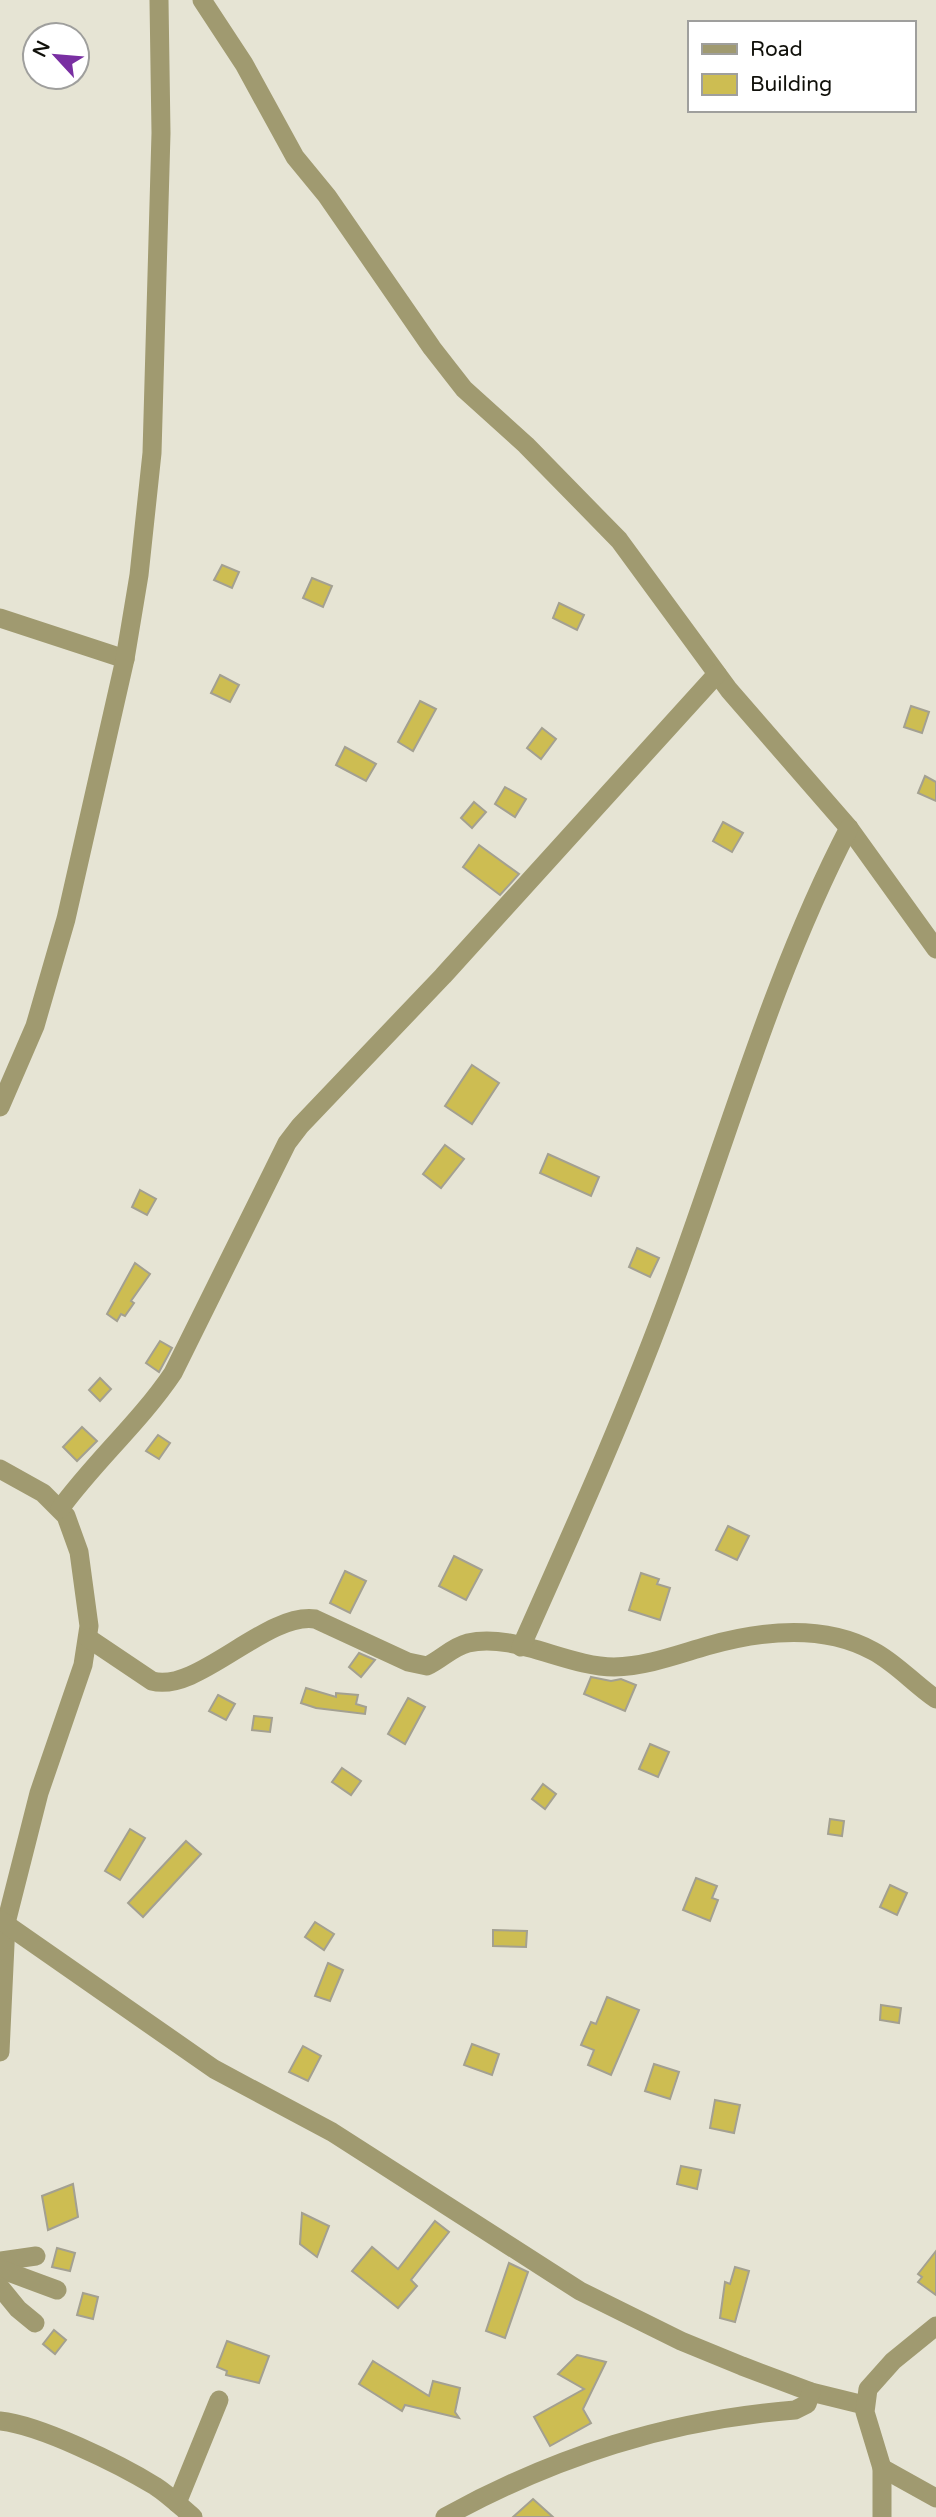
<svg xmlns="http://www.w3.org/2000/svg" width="936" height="2517" viewBox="0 0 936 2517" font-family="'Varela Round',sans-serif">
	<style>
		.building { fill: #cdbd52; stroke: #a3a091; stroke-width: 2 }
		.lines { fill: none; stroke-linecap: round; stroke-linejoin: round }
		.street { stroke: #a09a70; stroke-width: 19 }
	</style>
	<rect width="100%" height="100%" fill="#e6e4d4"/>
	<g class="building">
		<polygon points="222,565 239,572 232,588 214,580"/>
		<polygon points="312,578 332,586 323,607 303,598"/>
		<polygon points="559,603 584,615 577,630 553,618"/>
		<polygon points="220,675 239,685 230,702 211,693"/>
		<polygon points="420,701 436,709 413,751 398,742"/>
		<polygon points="911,706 929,712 922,733 904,727"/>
		<polygon points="542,728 556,739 541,759 527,748"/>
		<polygon points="345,747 376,764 366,781 336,765"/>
		<polygon points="925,776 936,782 936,801 918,793"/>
		<polygon points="505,787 526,799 515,817 495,804"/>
		<polygon points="474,802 486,812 472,828 461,818"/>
		<polygon points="723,822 743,833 732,852 713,841"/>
		<polygon points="479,845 519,874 500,895 463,867"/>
		<polygon points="472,1065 499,1083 472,1124 445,1106"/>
		<polygon points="445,1145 464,1159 441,1188 423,1174"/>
		<polygon points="548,1154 599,1177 591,1196 540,1173"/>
		<polygon points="140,1190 156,1199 147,1215 132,1207"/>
		<polygon points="637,1248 659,1258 650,1277 629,1267"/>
		<polygon points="135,1263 150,1274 131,1301 134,1303 125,1316 121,1314 117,1321 107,1314"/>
		<polygon points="160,1341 172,1348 159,1372 146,1363"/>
		<polygon points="100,1378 111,1389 100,1401 89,1390"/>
		<polygon points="82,1427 97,1441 77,1461 63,1447"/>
		<polygon points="158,1435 170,1443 159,1459 146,1451"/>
		<polygon points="728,1526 749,1536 737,1560 716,1550"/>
		<polygon points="454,1556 482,1570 466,1600 439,1586"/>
		<polygon points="345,1571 366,1581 350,1613 330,1603"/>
		<polygon points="641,1573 659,1579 657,1584 670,1588 660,1620 629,1610"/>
		<polygon points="359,1653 375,1660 361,1677 349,1667"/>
		<polygon points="591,1677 611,1681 621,1679 636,1685 625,1711 584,1694"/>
		<polygon points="306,1688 336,1697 336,1693 358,1695 356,1704 366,1707 365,1714 316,1708 301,1703"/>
		<polygon points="218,1695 235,1704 226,1720 209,1711"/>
		<polygon points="408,1698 425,1707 405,1744 388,1734"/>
		<polygon points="254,1716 272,1718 270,1732 252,1730"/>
		<polygon points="650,1744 669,1752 658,1777 639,1769"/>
		<polygon points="342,1768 361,1781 351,1795 332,1782"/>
		<polygon points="543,1784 556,1794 545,1809 532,1799"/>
		<polygon points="830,1819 844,1821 842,1836 828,1834"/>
		<polygon points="130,1829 145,1838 120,1880 105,1871"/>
		<polygon points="186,1841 201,1854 143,1917 128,1903"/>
		<polygon points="696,1878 717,1886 712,1898 718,1900 710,1921 683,1910"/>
		<polygon points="890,1885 907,1893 897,1915 880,1907"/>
		<polygon points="315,1922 334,1934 324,1950 305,1937"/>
		<polygon points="493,1930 527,1931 526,1947 493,1946"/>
		<polygon points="328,1963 343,1970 330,2001 315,1996"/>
		<polygon points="607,1997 639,2010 611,2075 588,2065 594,2050 581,2045 591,2022 596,2024"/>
		<polygon points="881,2005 901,2008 899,2023 880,2020"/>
		<polygon points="472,2044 499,2054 492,2075 464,2065"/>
		<polygon points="303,2046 321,2056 308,2081 289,2072"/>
		<polygon points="654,2064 679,2072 670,2099 645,2091"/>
		<polygon points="715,2100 740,2105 734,2133 710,2128"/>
		<polygon points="681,2166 701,2170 697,2189 677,2184"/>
		<polygon points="73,2184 78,2217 48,2230 42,2196"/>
		<polygon points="302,2213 329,2226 317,2257 300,2244"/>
		<polygon points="435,2221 449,2232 411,2280 417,2286 398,2308 352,2271 372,2247 398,2269"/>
		<polygon points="57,2248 75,2253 70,2271 52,2267"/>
		<polygon points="936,2251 936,2295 918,2282 922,2277 918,2274"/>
		<polygon points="509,2263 528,2272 505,2338 486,2331"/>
		<polygon points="735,2267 749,2271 735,2322 720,2318 725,2282 730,2284"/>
		<polygon points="83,2293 98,2297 93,2319 77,2315"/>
		<polygon points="54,2330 66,2340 55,2354 43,2344"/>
		<polygon points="227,2341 269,2356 259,2383 226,2375 227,2371 217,2367"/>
		<polygon points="577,2355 606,2362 583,2409 591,2423 550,2446 534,2417 584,2389 558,2374"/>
		<polygon points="373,2361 429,2396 433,2381 460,2388 455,2412 459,2418 405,2405 402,2411 359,2384"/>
		<polygon points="533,2499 553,2517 513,2517"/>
	</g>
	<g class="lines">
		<g class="street">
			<polyline points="202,0 244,64 295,157 327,196 432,348 464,389 526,445 619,540 729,690 849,828 936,949"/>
			<polyline points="0,618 125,659"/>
			<polyline points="0,1107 35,1026 66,919 125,659 139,575 152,453 161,133 159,0"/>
			<polyline points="0,1469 43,1493 66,1516 79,1552 89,1626 83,1665 39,1793 6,1923 0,2052"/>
			<path d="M60,1509C95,1461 140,1422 173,1373L287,1143L300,1126L443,976L717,674"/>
			<path d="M88,1638L152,1681C197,1694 266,1612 315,1619L408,1662L427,1666C442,1659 452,1647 468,1643C513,1632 568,1667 614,1667C647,1666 676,1655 707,1646C760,1631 822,1623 873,1651C896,1663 914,1684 936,1699"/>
			<path d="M521,1647C575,1526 629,1406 674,1282C730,1130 774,972 849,828"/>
			<polyline points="0,1920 214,2069 332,2132 580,2291 681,2341 742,2366 811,2392 864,2405"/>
			<polyline points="0,2261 36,2256"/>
			<polyline points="0,2269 57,2290"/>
			<polyline points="0,2287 18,2309 35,2323"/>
			<path d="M0,2421C40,2425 119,2464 155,2486C169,2495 181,2507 193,2517"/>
			<polyline points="882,2468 936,2498"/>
			<polyline points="177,2503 219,2400"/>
			<path d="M445,2517C556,2456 669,2420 795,2410L807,2404L811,2392"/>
			<polyline points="882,2517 882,2468 865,2412 868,2389 893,2361 936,2326"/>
		</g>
	</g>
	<rect x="688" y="21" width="228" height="91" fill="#ffffff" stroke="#9f9f9d" stroke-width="2"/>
	<rect x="702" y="44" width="35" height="10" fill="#a09a70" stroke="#9f9f9d" stroke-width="2"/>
	<text x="750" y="56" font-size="21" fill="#10100a">Road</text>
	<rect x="702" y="74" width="35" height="21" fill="#cdbd52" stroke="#9f9f9d" stroke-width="2"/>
	<text x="750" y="91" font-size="21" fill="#10100a">Building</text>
	<g transform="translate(56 56) rotate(296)"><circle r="33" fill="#ffffff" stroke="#9f9f9d" stroke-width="2"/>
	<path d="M0-5L12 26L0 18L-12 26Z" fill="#792fa2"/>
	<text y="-10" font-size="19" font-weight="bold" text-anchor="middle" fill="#10100a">N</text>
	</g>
</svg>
